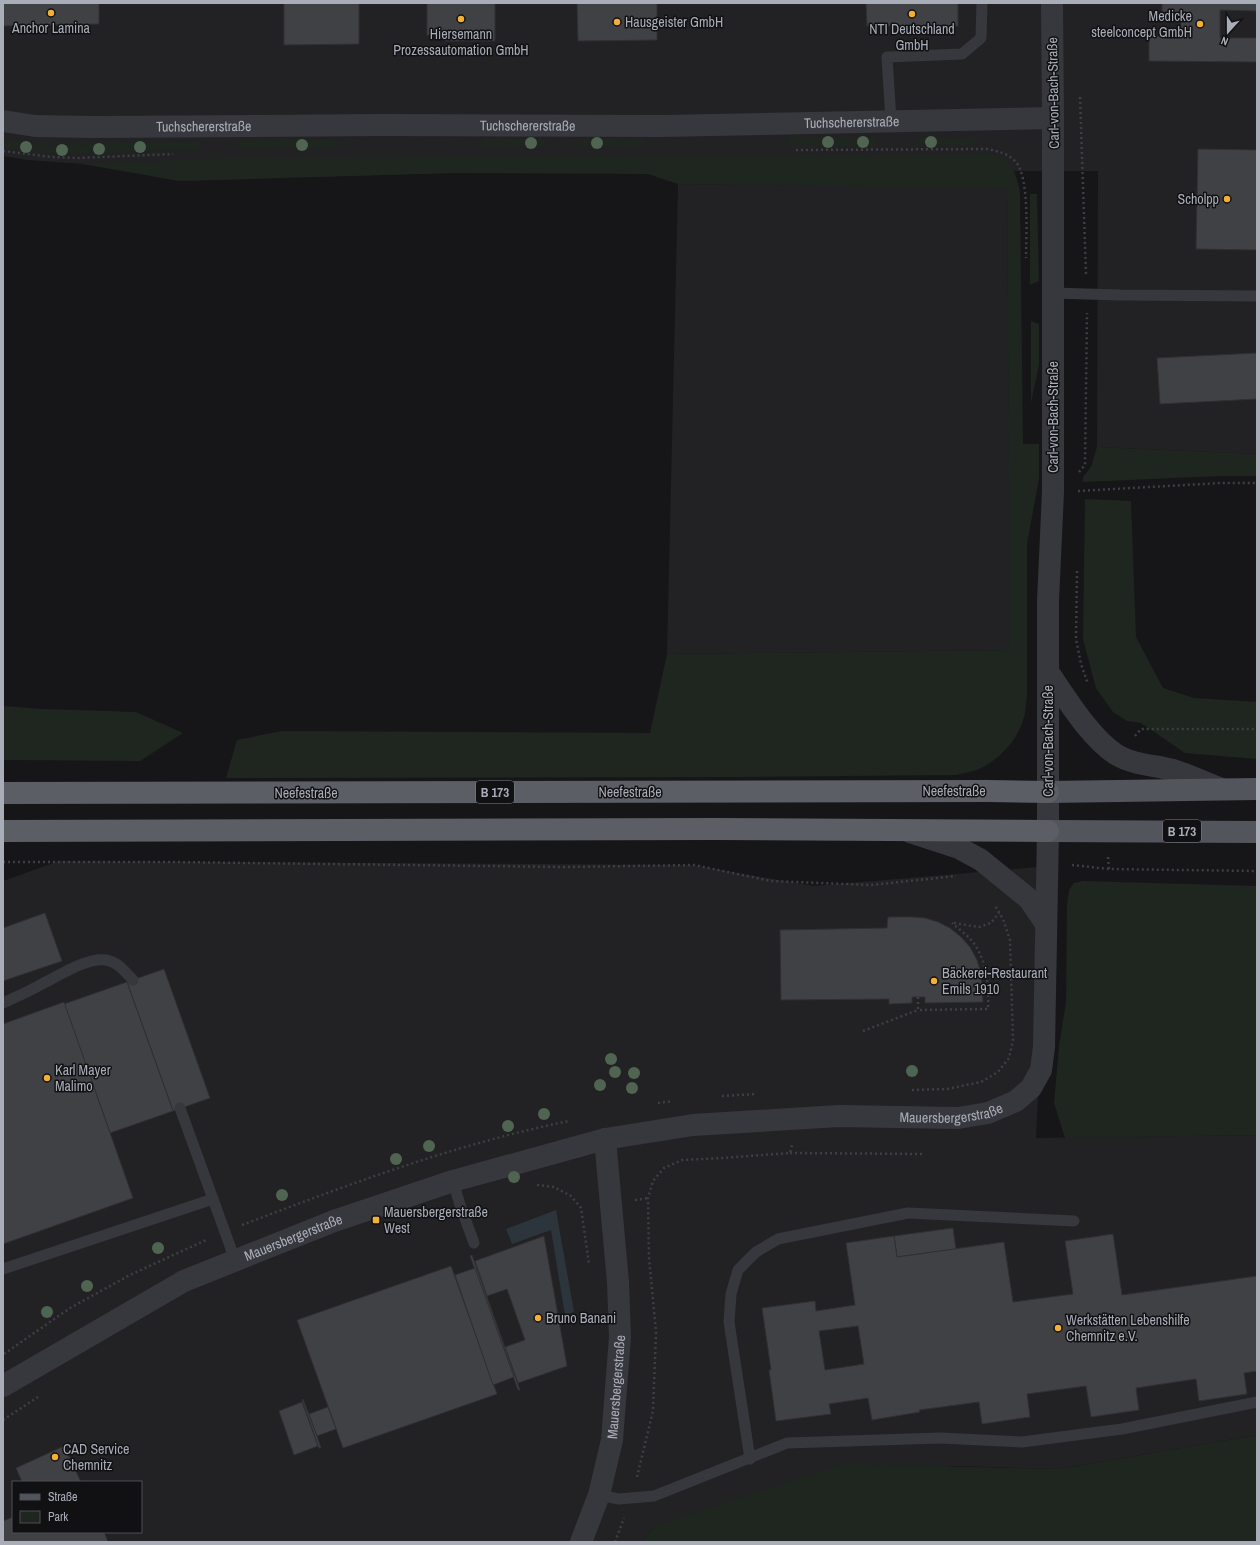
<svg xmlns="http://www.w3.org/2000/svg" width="1260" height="1545" viewBox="0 0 1260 1545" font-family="'Archivo Narrow',sans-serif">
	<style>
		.built { fill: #222225; fill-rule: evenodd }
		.green { fill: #1e261f }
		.water { fill: #2c353c }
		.building { fill: #404145; stroke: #303034; fill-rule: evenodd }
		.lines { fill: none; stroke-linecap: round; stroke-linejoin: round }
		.path { stroke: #3d3f44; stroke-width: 2.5; stroke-dasharray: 2 3; stroke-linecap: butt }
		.service { stroke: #37383d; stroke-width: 11 }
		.minor { stroke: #37383d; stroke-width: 22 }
		.primary { stroke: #53555c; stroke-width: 22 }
		.trunk { stroke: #5b5e65; stroke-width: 22 }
		.tree { fill: #506452 }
		.poi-dot { fill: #f2b134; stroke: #111113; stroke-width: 1.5 }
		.labels { text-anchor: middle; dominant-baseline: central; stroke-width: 3; stroke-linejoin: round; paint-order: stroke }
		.shield { fill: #111113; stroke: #7b7e86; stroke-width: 1 }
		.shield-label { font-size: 13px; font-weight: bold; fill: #a8adb8 }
		.poi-label { font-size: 14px; fill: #a8adb8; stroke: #111113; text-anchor: start }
		.street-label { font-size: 14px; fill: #a8adb8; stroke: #111113 }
	</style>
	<rect width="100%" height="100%" fill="#161618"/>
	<g class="built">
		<polygon points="3,3 1257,3 1257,454 1097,447 1098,171 452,173 180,181 83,164 27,160 3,156"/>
		<polygon points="678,184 1007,188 1011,650 667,654"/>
		<path d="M59,861L691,865L814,886L1049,866L1036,1138L1257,1135V1435L1059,1469L952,1466L655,1526L642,1542H3V881ZM13,1482H141V1532H13Z"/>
	</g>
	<g class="green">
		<polygon points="790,137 876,137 879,146 785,146"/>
		<polygon points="974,137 974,145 915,145 919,138"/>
		<polygon points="3,139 27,144 52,145 198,141 201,149 79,154 27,152 3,147"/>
		<polygon points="484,139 543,139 546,146 478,147"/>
		<polygon points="584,139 643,139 647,146 581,147"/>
		<polygon points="239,140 335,140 341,148 236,149"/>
		<path d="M986,154C1012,158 1015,169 1020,192L1023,444H1039V478L1027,544V695C1026,701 1026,707 1025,713C1020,738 1000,760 977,770C971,772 963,773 956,775L743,777L226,778L237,740L282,731L650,733L667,654L1010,650L1007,189L678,184L648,174L452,173L180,181L83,164L219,158Z"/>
		<polygon points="1030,194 1037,194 1039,281 1030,285"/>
		<polygon points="1031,321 1039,324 1039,365 1031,403"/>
		<polygon points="1097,447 1257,454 1257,476 1220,476 1083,482 1083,477 1091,467"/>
		<polygon points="1085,499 1131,501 1136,637 1163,688 1194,698 1257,702 1257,759 1185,753 1141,723 1127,721 1113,712 1096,688 1083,639"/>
		<polygon points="3,706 42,709 136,712 183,733 140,761 3,760"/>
		<polygon points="1083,881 1257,886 1257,1135 1065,1138 1054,1103 1059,1046 1066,1002 1067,905 1069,890 1074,883"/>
		<polygon points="1257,1435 1257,1542 642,1542 655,1526 843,1464 1059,1469"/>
	</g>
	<polygon class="water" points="556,1210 574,1312 565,1315 551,1230 512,1244 506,1229"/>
	<g class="building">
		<polygon points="3,3 99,3 99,24 3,26"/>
		<polygon points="284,3 359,3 359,44 284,45"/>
		<polygon points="427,3 495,3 495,41 445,41 445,35 427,35"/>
		<polygon points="577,3 657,3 657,40 578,41"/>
		<polygon points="866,3 958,3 958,26 867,26"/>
		<polygon points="1162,3 1257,3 1257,11 1220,10 1220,38 1257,38 1257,62 1149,61 1149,36 1181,36 1181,12 1162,12"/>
		<polygon points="1198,149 1257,150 1257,250 1196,249"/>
		<polygon points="1257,353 1257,399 1160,404 1157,358"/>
		<polygon points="45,913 62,961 3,981 3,928"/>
		<polygon points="888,917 912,917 925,918 938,922 950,928 961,937 970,947 977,960 981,973 983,1002 925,1003 925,997 912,997 912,1003 889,1004 889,999 781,1000 780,930 887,928"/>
		<polygon points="164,969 210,1098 173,1111 127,982"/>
		<polygon points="127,982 173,1111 110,1133 64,1004"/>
		<polygon points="64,1002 133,1198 3,1244 3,1024"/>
		<polygon points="953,1228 956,1249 897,1257 894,1236"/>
		<path d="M1113,1234L1122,1295L1257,1276V1371L1244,1373L1247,1394L1199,1401L1196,1379L1136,1388L1139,1410L1091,1417L1086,1386L1027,1394L1030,1417L982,1424L979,1402L919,1410L920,1412L872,1420L868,1398L829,1404L831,1414L776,1421L769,1370H771L762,1308L815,1301L816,1311L855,1305L846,1243L894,1236L897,1257L1004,1242L1013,1302L1073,1294L1065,1241ZM858,1326L864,1364L825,1370L819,1331Z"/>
		<polygon points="544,1236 567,1366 518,1383 505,1347 525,1340 507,1289 487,1296 475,1261"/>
		<polygon points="472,1255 520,1390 518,1390 470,1256"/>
		<polygon points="451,1266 497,1394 343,1448 297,1320"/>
		<polygon points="475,1268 514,1377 493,1385 455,1275"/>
		<polygon points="303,1399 317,1436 321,1448 319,1448 302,1400"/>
		<polygon points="302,1402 318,1446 294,1455 279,1411"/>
		<polygon points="328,1407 336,1429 317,1436 309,1414"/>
		<polygon points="64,1446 81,1482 22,1482 16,1468"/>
		<polygon points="13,1517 13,1532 104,1532 108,1542 3,1542 3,1521"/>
	</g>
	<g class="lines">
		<g class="path">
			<polyline points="1080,97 1086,274"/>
			<path d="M796,150L987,149C997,151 1007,153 1015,161C1030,176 1026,236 1026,258"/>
			<polyline points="3,151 51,157 78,158 173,154"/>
			<polyline points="1079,472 1085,465 1087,313"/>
			<polyline points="1078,491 1221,483 1257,483"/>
			<polyline points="1077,571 1076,639 1081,664 1088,684"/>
			<polyline points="1135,736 1141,729 1257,729"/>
			<polyline points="1108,857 1109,869"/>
			<polyline points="3,862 171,862 565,867 694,865 771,881 871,885 956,876"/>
			<polyline points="1072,865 1109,869 1257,871"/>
			<polyline points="954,923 979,927 991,923 999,913"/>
			<path d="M918,997V1010L988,1009C989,987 987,963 975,945C969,936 960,930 952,923"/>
			<polyline points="863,1031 918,1010"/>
			<polyline points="912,1090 947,1089 981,1082 998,1072 1009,1058 1013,1040 1010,940 1003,919 995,906"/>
			<polyline points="722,1096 756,1094"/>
			<polyline points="658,1103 673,1101"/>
			<polyline points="790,1153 922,1154"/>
			<polyline points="537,1185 554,1187 571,1196 581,1208 589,1264"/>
			<polyline points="635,1200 648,1198"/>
			<path d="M242,1225C350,1184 456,1144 569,1121"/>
			<polyline points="4,1354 70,1308 130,1275 206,1240"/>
			<polyline points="3,1420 38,1397"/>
			<polyline points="637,1477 653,1411 656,1332 649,1258 648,1198 653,1181 664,1168 682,1160 722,1158 790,1153 792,1145"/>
			<polyline points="615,1542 624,1518"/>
		</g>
		<g class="service">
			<polyline points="891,121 887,57 962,54 981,38 982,3"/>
			<polyline points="1053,293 1120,295 1257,296"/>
			<path d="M3,1003C16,997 30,991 42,984C59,976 87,957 106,960C118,962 125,972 133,980"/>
			<polyline points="180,1108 234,1257"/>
			<polyline points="453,1181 460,1205 474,1243"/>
			<polyline points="3,1269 213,1199"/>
			<polyline points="750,1459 729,1322 731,1294 738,1270 756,1252 778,1239 908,1213 1074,1221"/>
			<polyline points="599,1495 619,1499 654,1496 787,1443 940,1438 1022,1442 1122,1429 1257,1402"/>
		</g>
		<g class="minor">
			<path id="s1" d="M3,121L35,126L94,127L383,125L661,126L1053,118"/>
			<path d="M1049,673C1066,698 1091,739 1117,755C1134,765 1154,765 1173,770C1189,775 1206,783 1222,789"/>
			<polyline points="910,832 959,848 981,860 1029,899 1046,924"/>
			<path id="s2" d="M3,1386L184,1281L334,1221L453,1181L605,1139L693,1125L839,1116L958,1118L988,1113L1016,1101L1031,1088L1041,1070L1044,1047L1048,831V601L1053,492V118L1052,3"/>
			<path id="s3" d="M581,1542L599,1495L612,1440L620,1337L618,1282L605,1139"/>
		</g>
		<g class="primary">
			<polyline points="1048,792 1257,789"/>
			<polyline points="1048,831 1257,832"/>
		</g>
		<g class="trunk">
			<polyline points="3,793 987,791 1048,792"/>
			<polyline points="3,831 717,829 1048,831"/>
		</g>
	</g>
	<g class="tree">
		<circle cx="828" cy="142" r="6"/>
		<circle cx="863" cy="142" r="6"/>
		<circle cx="931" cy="142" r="6"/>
		<circle cx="531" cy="143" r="6"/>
		<circle cx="597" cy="143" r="6"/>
		<circle cx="302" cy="145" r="6"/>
		<circle cx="26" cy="147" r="6"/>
		<circle cx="140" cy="147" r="6"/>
		<circle cx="99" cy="149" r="6"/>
		<circle cx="62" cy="150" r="6"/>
		<circle cx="611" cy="1059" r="6"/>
		<circle cx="912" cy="1071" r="6"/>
		<circle cx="615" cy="1072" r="6"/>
		<circle cx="634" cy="1073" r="6"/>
		<circle cx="600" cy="1085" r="6"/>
		<circle cx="632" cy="1088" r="6"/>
		<circle cx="544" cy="1114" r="6"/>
		<circle cx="508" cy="1126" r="6"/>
		<circle cx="429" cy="1146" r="6"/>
		<circle cx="396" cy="1159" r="6"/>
		<circle cx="514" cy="1177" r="6"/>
		<circle cx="282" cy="1195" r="6"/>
		<circle cx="158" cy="1248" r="6"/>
		<circle cx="87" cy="1286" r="6"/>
		<circle cx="47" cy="1312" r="6"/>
	</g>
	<g class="poi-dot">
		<circle cx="51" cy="13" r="4"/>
		<circle cx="912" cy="14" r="4"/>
		<circle cx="461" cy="19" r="4"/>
		<circle cx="617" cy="22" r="4"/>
		<circle cx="1200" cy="24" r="4"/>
		<circle cx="1227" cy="199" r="4"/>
		<circle cx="934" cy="981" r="4"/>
		<circle cx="47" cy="1078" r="4"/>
		<rect x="372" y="1216" width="8" height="8" rx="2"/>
		<circle cx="538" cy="1318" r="4"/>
		<circle cx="1058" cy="1328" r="4"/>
		<circle cx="55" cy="1457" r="4"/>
	</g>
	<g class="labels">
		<g class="shield">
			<rect x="476" y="781" width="38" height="22" rx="3"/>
			<rect x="1163" y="820" width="38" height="22" rx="3"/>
		</g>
		<g class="shield-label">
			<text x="495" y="792">B 173</text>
			<text x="1182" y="831">B 173</text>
		</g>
		<g class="poi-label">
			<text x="1192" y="16" text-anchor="end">Medicke<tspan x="1192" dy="16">steelconcept GmbH</tspan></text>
			<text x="625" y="22">Hausgeister GmbH</text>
			<text x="51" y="28" text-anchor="middle">Anchor Lamina</text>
			<text x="912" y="29" text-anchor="middle">NTI Deutschland<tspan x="912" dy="16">GmbH</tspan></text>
			<text x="461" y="34" text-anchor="middle">Hiersemann<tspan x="461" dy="16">Prozessautomation GmbH</tspan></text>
			<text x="1219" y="199" text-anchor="end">Scholpp</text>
			<text x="942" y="973">Bäckerei-Restaurant<tspan x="942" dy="16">Emils 1910</tspan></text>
			<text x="55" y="1070">Karl Mayer<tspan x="55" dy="16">Malimo</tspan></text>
			<text x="384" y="1212">Mauersbergerstraße<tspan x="384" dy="16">West</tspan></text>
			<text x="546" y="1318">Bruno Banani</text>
			<text x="1066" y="1320">Werkstätten Lebenshilfe<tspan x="1066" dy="16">Chemnitz e.V.</tspan></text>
			<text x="63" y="1449">CAD Service<tspan x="63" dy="16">Chemnitz</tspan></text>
		</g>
		<g class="street-label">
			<text transform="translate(1053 93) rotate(-91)">Carl-von-Bach-Straße</text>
			<text stroke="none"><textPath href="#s1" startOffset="849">Tuchschererstraße</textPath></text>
			<text stroke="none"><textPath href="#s1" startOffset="525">Tuchschererstraße</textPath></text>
			<text stroke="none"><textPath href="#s1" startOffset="201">Tuchschererstraße</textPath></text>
			<text transform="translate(1053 417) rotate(-90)">Carl-von-Bach-Straße</text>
			<text transform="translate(1048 741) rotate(-90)">Carl-von-Bach-Straße</text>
			<text x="954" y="791">Neefestraße</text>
			<text x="630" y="792">Neefestraße</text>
			<text x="306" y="793">Neefestraße</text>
			<text stroke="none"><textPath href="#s2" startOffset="1002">Mauersbergerstraße</textPath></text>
			<text stroke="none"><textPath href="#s2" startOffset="327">Mauersbergerstraße</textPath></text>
			<text stroke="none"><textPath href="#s3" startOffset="160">Mauersbergerstraße</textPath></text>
		</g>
	</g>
	<rect width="1260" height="1545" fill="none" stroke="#a8adb8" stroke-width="8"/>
	<rect x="12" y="1481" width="130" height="52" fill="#111113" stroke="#4d4f55"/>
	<rect x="20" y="1494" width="20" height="6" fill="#53555c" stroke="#4d4f55"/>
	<text x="48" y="1501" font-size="12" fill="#a8adb8">Straße</text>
	<rect x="20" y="1511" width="20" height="12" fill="#1e261f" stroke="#4d4f55"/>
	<text x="48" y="1521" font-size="12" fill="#a8adb8">Park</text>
	<g transform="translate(1228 32) rotate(201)" stroke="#111113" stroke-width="3" paint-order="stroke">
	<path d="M0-3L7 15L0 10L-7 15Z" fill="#a8adb8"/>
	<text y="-6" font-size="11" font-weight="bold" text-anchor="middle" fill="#a8adb8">N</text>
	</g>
</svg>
